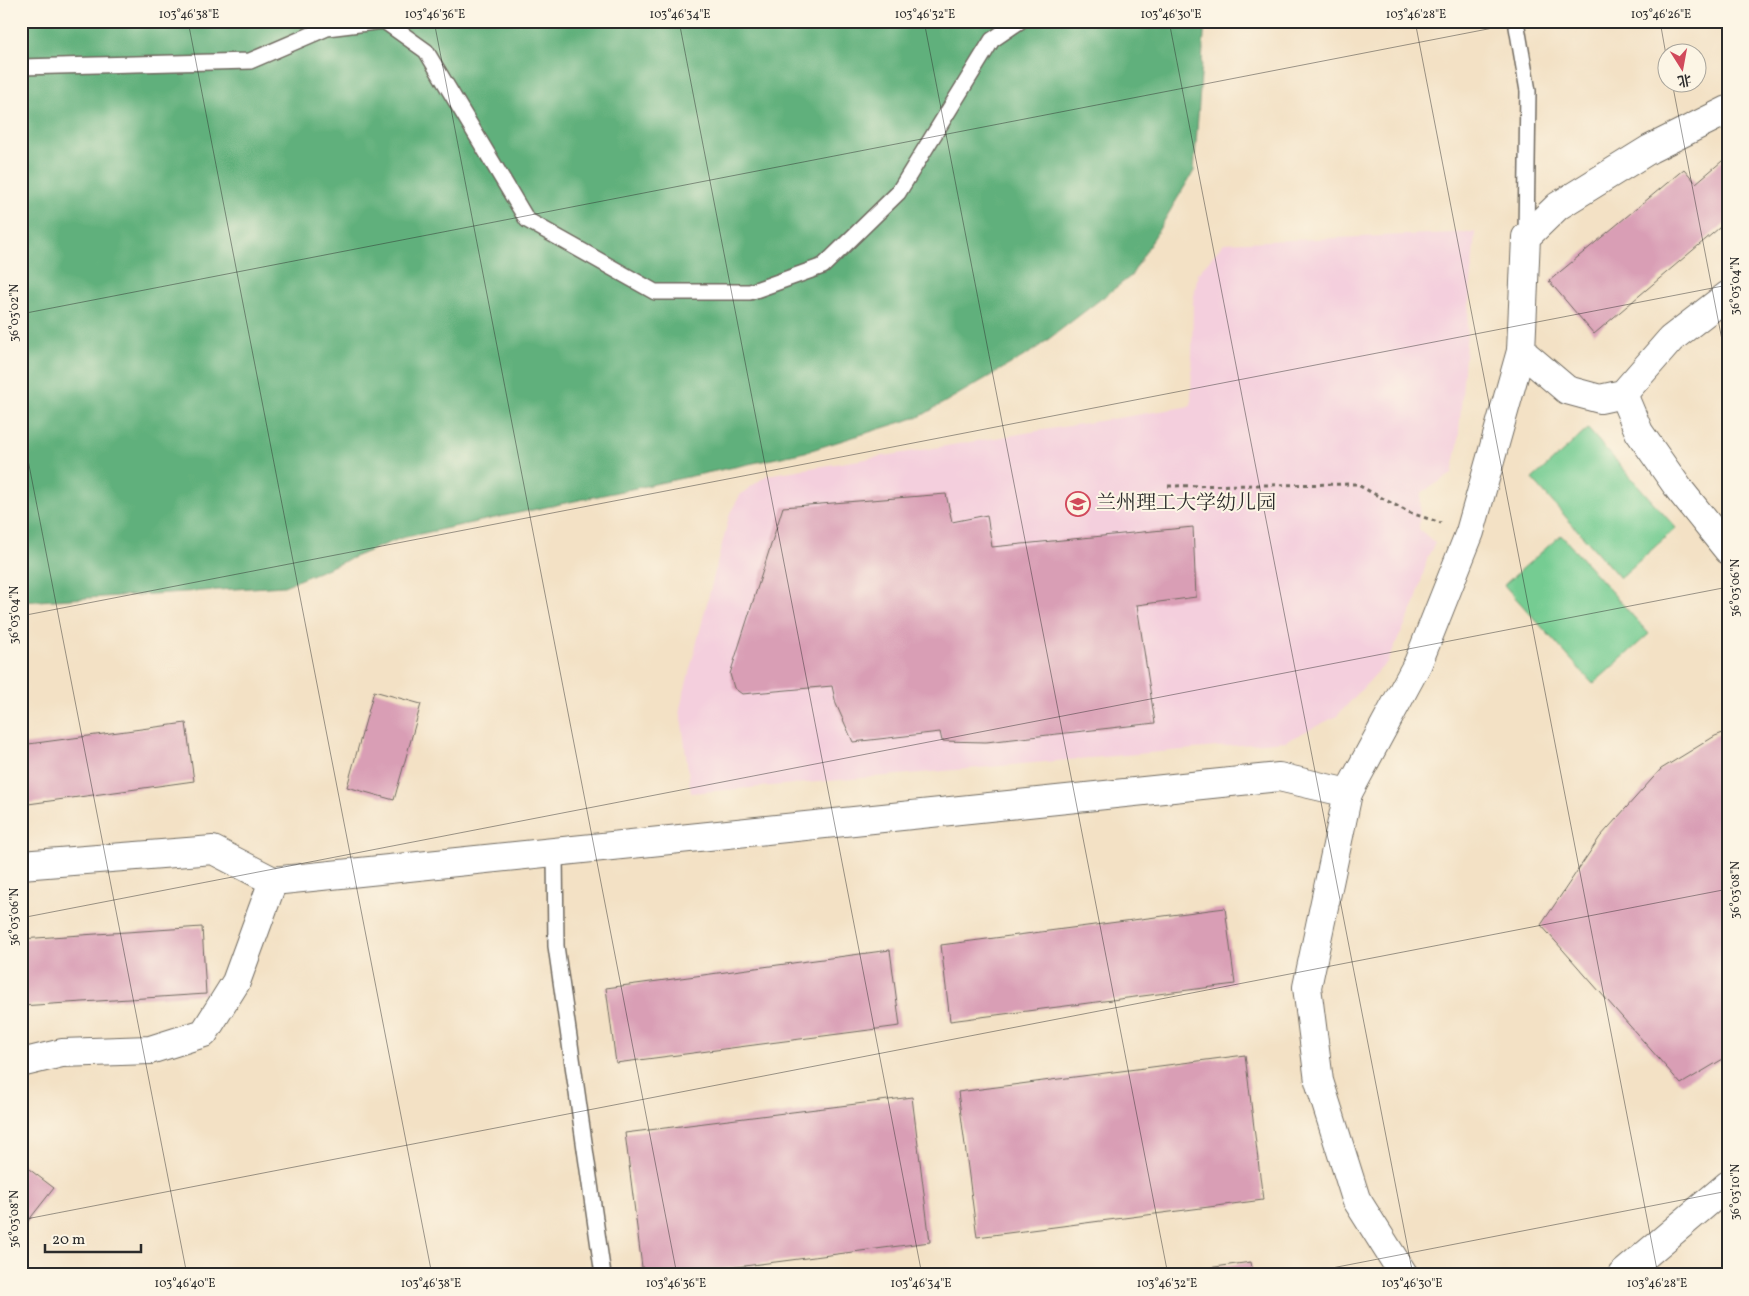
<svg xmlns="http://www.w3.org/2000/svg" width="1749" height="1296" viewBox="0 0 1749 1296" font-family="Vollkorn,'Noto Serif SC',serif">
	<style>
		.built { fill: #f4cfdd }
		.green { fill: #75cc92; stroke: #507c5e }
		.forest { fill: #60b07c; stroke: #466e54 }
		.building { fill: #d99eb5 }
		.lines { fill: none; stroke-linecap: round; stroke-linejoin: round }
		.service-casing { stroke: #716b61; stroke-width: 18 }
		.minor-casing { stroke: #716b61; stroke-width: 30 }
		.path { stroke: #716b61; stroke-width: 3; stroke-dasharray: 4 4; stroke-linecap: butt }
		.service { stroke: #fff; stroke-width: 15 }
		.minor { stroke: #fff; stroke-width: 28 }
		.ticks { fill: none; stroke: #2b2b2b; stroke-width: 1; stroke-opacity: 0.45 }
		.labels { text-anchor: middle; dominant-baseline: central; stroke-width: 4; stroke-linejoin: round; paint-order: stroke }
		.poi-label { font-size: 20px; fill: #2b2b2b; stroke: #fcf5e5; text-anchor: start }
		.neatline { fill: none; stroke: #2b2b2b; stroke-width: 2 }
		.ticks-label { font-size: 12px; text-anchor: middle; fill: #2b2b2b }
	</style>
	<rect width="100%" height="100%" fill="#fcf5e5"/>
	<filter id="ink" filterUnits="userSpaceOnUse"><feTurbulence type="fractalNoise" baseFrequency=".02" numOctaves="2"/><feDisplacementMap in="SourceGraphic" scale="10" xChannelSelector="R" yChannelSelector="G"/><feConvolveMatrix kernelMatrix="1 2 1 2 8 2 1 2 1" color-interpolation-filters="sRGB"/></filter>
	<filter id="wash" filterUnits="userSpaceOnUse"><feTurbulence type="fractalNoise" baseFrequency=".0096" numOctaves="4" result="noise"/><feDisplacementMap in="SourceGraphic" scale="20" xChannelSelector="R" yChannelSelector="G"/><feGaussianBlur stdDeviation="1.12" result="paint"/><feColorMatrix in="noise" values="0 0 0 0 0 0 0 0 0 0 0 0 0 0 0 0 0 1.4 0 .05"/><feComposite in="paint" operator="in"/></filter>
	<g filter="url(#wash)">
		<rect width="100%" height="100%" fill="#f3e1c5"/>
		<polygon class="built" points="1475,232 1458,445 1452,474 1421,493 1419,529 1435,543 1428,556 1415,604 1387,662 1337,716 1286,741 691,793 680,708 730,513 741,494 767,475 1191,406 1193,302 1198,273 1224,243"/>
		<g class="green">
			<polygon points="1588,429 1676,528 1620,578 1532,479"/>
			<polygon points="1561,535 1649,634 1593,684 1504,585"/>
		</g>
		<polygon class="forest" points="21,21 1205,21 1194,171 1131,276 1033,351 921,416 805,452 401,538 284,586 21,602"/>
		<g id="blocks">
			<g class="building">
				<polygon points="1728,156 1728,226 1725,223 1594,334 1549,281 1684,169 1696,183"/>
				<polygon points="946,494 952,522 987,515 992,547 1193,527 1196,597 1137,605 1155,723 986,742 942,741 940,732 853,742 836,704 832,686 742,694 734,688 730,674 783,507"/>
				<polygon points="374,691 421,704 394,800 347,787"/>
				<polygon points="186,723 194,781 21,805 21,745"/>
				<polygon points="1728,731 1728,1056 1681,1084 1541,925 1600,837 1661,769 1715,736"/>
				<polygon points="1225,908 1235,984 950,1021 941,945"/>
				<polygon points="202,927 206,994 21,1006 21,939"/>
				<polygon points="890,950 900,1026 616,1063 606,988"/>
				<polygon points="1245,1055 1263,1200 977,1237 958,1092"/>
				<polygon points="912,1097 930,1242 675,1275 643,1275 625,1133"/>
				<polygon points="21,1163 54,1188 21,1230"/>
				<polygon points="1251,1262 1253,1275 1164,1275 1164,1274"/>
			</g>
		</g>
	</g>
	<g filter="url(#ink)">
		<use href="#blocks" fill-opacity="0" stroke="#716b61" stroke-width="1"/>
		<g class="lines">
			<defs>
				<g id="service">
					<polyline points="384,21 426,51 527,220 655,292 750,292 823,266 898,193 992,40 1020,21"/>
					<polyline points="1516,21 1528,91 1526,236"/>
					<polyline points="21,67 250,61 327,28 383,21"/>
					<polyline points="555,852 556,946 603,1275"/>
				</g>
				<g id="minor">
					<polyline points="1521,351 1567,390 1600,399 1623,394 1671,339 1728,295"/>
					<polyline points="1623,394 1639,432 1679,489 1728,550"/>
					<polyline points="21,865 213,850 273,881 1279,777 1348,793"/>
					<polyline points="21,1063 62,1053 150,1050 204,1033 236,982 273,881"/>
					<polyline points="1404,1275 1356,1199 1319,1081 1307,987 1348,793 1418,663 1470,532 1521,351 1526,237 1558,206 1650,149 1728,110"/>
					<polyline points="1622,1275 1728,1185"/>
				</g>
			</defs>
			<use href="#service" class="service-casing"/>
			<use href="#minor" class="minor-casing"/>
			<polyline class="path" points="1168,486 1356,484 1408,512 1441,523"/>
			<use href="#service" class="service"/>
			<use href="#minor" class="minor"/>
		</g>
	</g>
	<path class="ticks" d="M188,21L432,1275M434,21L677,1275M679,21L922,1275M924,21L1168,1275M1169,21L1413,1275M1415,21L1658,1275M1660,21L1666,55M1672,82L1728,371M21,314L1529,21M21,424L187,1275M21,616L1728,285M21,918L1728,587M21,1220L1728,889M1296,1275L1728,1191"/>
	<defs>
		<symbol id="school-ring" viewBox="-11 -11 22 22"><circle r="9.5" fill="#fcf5e5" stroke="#d1495b" stroke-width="1.5"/><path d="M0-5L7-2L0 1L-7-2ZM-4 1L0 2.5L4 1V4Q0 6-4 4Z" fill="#d1495b"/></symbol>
	</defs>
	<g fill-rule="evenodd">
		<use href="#school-ring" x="1064" y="490" width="28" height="28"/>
	</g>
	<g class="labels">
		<g class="poi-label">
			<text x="1096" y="504">兰州理工大学幼儿园</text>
		</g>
	</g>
	<rect width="1749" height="1296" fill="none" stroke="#fcf5e5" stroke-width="55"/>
	<g transform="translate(1682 68) rotate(169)"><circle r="24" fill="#fcf5e5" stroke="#a8a49b"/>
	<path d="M0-4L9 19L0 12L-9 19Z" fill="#d1495b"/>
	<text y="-8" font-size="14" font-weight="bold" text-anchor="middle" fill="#2b2b2b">北</text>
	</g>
	<path d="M45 1244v8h96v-8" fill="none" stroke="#2b2b2b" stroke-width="2.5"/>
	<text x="52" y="1244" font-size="15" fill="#2b2b2b" stroke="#fcf5e5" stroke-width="4" paint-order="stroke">20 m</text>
	<rect x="28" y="28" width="1694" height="1240" class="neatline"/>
	<g class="ticks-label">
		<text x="189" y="18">103°46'38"E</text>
		<text x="435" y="18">103°46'36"E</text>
		<text x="680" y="18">103°46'34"E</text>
		<text x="925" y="18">103°46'32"E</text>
		<text x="1171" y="18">103°46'30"E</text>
		<text x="1416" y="18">103°46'28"E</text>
		<text x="1661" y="18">103°46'26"E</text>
		<text transform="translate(1735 286) rotate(-90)" y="4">36°03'04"N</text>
		<text transform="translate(14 313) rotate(-90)" y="4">36°03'02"N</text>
		<text transform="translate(1735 588) rotate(-90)" y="4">36°03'06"N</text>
		<text transform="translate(14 615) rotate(-90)" y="4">36°03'04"N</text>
		<text transform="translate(1735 890) rotate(-90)" y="4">36°03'08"N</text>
		<text transform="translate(14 917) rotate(-90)" y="4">36°03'06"N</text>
		<text transform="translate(1735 1192) rotate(-90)" y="4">36°03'10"N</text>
		<text transform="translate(14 1219) rotate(-90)" y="4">36°03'08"N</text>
		<text x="185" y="1287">103°46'40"E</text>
		<text x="431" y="1287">103°46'38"E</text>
		<text x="676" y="1287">103°46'36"E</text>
		<text x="921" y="1287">103°46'34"E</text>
		<text x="1167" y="1287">103°46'32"E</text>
		<text x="1412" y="1287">103°46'30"E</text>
		<text x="1657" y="1287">103°46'28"E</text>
	</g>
</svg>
